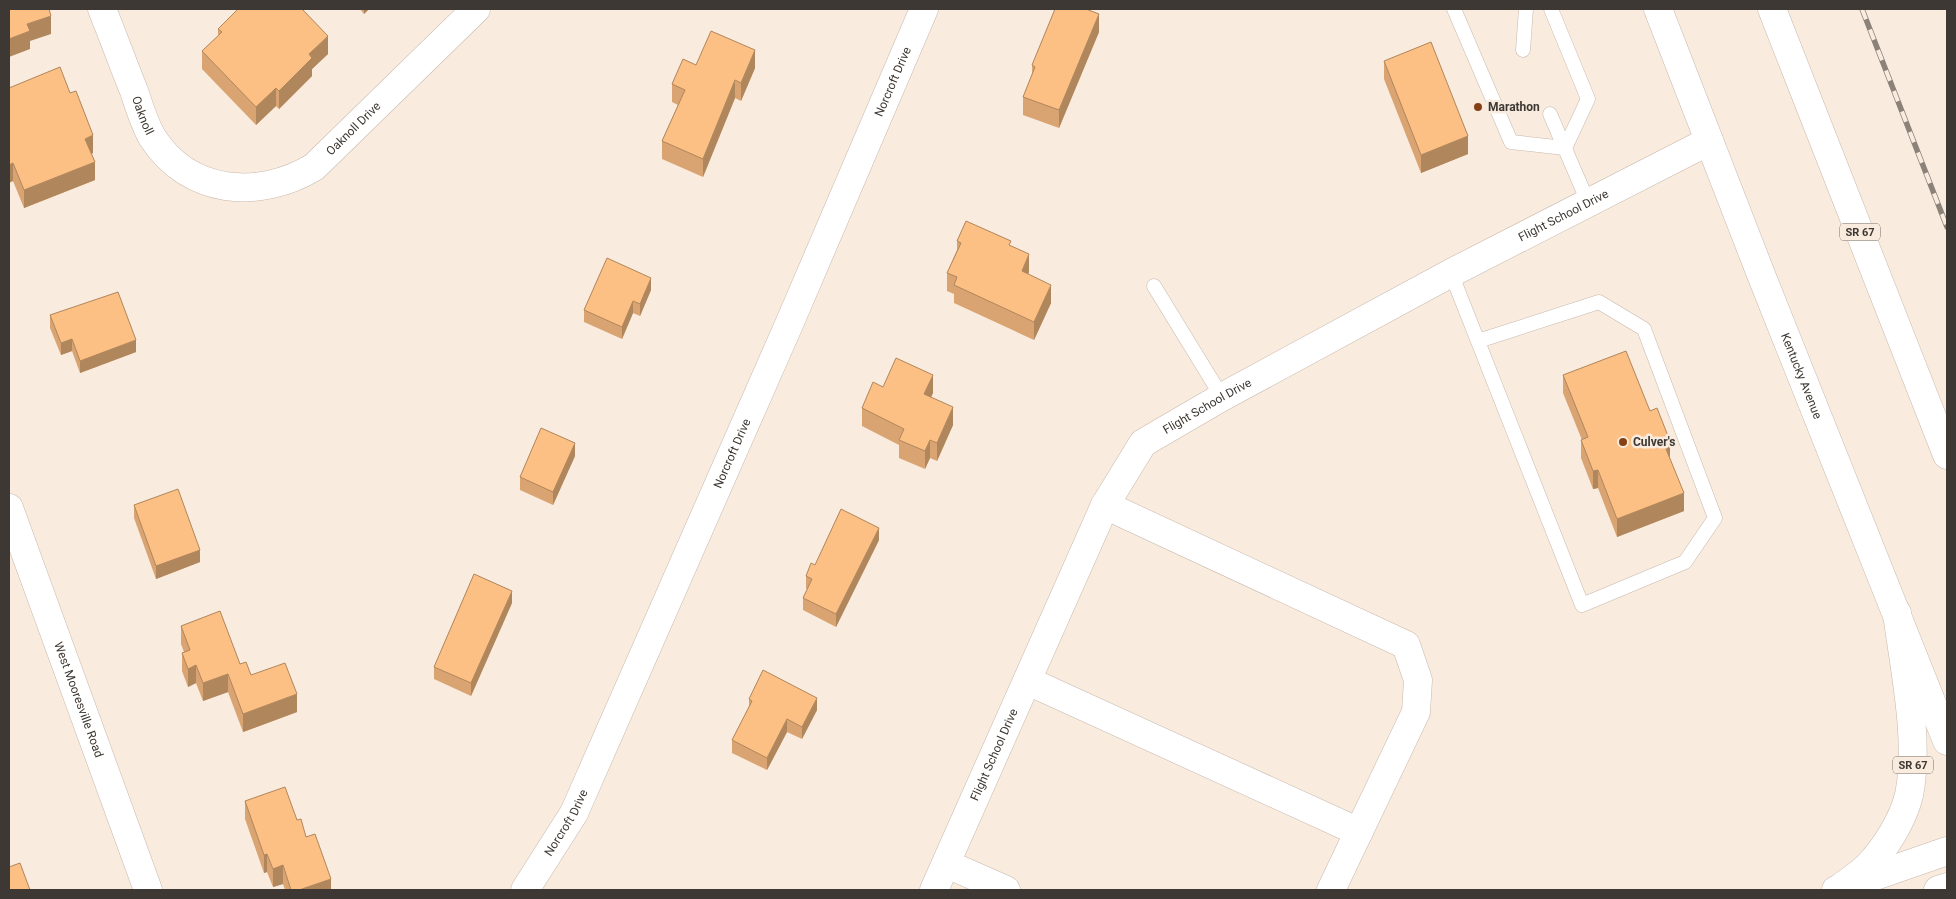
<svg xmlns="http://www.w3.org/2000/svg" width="1956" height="899" viewBox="0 0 1956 899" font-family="Roboto,sans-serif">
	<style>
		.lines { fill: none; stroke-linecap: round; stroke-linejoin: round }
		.lane-casing { stroke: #c7b9ad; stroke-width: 15 }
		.street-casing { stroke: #c7b9ad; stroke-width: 29 }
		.secondary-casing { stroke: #c7b9ad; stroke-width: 29 }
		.primary-casing { stroke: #c7b9ad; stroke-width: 29 }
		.highway-casing { stroke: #c7b9ad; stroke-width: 29 }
		.lane { stroke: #fff; stroke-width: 14 }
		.street { stroke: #fff; stroke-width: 28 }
		.secondary { stroke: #fff; stroke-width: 28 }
		.primary { stroke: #fff; stroke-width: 28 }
		.highway { stroke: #fff; stroke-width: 28 }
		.rail-casing { stroke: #8b827a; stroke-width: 5.5 }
		.rail { stroke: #f9ebde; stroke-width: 4; stroke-dasharray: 11; stroke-linecap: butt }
		.wall { fill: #d9a472 }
		.shaded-wall { fill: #b0865c }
		.building { fill: #fcbf84; stroke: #b0865c }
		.poi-dot { fill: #854115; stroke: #f9ebde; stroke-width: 2 }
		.labels { text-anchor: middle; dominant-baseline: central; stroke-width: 5; stroke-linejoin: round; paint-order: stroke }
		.shield { fill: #f9ebde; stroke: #756e66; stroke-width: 1 }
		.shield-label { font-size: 11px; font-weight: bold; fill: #3d3833 }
		.street-label { font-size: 12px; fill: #3d3833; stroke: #f9ebde }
		.poi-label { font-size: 12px; font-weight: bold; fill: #3d3833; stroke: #f9ebde; text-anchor: start }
	</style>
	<rect width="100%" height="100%" fill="#f9ebde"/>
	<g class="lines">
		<defs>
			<g id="lane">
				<polyline points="1454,9 1511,142 1565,148 1588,99 1551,9"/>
				<polyline points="1523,50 1526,9"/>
				<polyline points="1550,114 1588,202"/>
				<polyline points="1451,273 1582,605 1685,562 1715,518 1644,329 1599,302 1478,341"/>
				<polyline points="1154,286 1222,397"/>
			</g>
			<g id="street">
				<path id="s1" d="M102,9C113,36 123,64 134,91C139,106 144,123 152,137C189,195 259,200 314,167L476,9"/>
				<polyline points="1105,505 1406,645 1418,680 1416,712 1331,890"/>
				<polyline points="1028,681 1359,832"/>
				<polyline points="947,864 1006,890"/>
				<path id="s2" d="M525,890L574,813L790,322L924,9"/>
				<path id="s3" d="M934,890L1105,505L1143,443L1222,397L1451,273L1709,141"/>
			</g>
			<g id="secondary">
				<path id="s4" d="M9,508L148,890"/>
			</g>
			<g id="primary">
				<path id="s5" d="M1658,9L1762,277L1947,741"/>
				<polyline points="1772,9 1947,455"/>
			</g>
			<g id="highway">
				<polyline points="1852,884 1947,851"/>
				<path d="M1836,890L1840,888C1849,881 1859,875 1867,867C1885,849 1903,820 1909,795C1920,740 1904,668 1897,613"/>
				<polyline points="1938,890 1947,887"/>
			</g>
		</defs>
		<use href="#lane" class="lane-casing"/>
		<use href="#street" class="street-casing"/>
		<use href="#secondary" class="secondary-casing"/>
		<use href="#primary" class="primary-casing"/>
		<use href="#highway" class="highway-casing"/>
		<use href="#lane" class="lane"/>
		<use href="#street" class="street"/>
		<use href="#secondary" class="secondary"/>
		<use href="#primary" class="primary"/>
		<use href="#highway" class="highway"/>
		<defs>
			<polyline id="rail" points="1862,9 1947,227"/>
		</defs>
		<use href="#rail" class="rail-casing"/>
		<use href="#rail" class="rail"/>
	</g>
	<g class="wall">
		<polygon points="360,9 369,9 364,14"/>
		<polygon points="218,29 328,54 312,69 312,76 279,109 276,106 256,125 202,69 202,51 218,36"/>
		<polygon points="1099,32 1059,128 1023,115 1023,97 1032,75 1032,65"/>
		<polygon points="1384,61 1468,154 1421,173 1384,79"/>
		<polygon points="696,65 755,68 741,101 735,98 703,177 662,159 662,141 678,105 672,102 672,84"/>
		<polygon points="9,88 93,153 91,154 95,180 24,208 13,181"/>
		<polygon points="957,241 1011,246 1029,272 1028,274 1051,303 1034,340 954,303 954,294 947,291 947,273 957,250"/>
		<polygon points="651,290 640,316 633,313 622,339 584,322 584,310"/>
		<polygon points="50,315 136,352 80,373 72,351 61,355 50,328"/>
		<polygon points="1563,375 1650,411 1670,458 1684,511 1617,537 1598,488 1593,489 1581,458 1581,440 1582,440 1563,393"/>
		<polygon points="883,387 933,393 931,397 953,425 937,461 930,458 925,469 899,458 899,445 862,426 862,408"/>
		<polygon points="575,456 553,505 520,490 520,477"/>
		<polygon points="134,505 200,562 156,579 134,518"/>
		<polygon points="879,540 836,627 803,610 803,598 807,589 806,588 806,576 815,565"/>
		<polygon points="512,603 471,696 434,679 434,667"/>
		<polygon points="181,626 240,664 251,675 297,712 243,732 228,692 203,701 196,683 188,687 182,671 182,653 184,652 181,644"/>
		<polygon points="749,699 817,710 802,739 787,732 767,770 732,753 732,740 749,707"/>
		<polygon points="245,801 297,820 306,837 331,890 285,890 283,884 273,887 267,872 264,873 245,819"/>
	</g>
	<g class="shaded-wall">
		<polygon points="364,9 369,9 364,14"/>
		<polygon points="1099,14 1099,32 1059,128 1059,110"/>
		<polygon points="51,16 51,34 30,41 30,49 9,57 9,39 27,24"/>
		<polygon points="328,36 328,54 312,69 312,76 279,109 279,91 309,54"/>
		<polygon points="755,50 755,68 741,101 741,83"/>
		<polygon points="735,80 735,98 703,177 703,159"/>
		<polygon points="276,88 276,106 256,125 256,107"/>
		<polygon points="93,135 93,153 85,157 85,139"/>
		<polygon points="1468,136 1468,154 1421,173 1421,155"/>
		<polygon points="95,162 95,180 24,208 24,190"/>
		<polygon points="13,163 13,181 9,183 9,165"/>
		<polygon points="1029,254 1029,272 1022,290 1022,271"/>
		<polygon points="651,278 651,290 640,316 640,304"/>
		<polygon points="1051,285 1051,303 1034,340 1034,322"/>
		<polygon points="633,301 633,313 622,339 622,327"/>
		<polygon points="72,339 72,351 61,355 61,343"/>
		<polygon points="136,340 136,352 80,373 80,361"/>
		<polygon points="933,375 933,393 924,412 924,394"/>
		<polygon points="953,407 953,425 937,461 937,443"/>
		<polygon points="930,440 930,458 925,469 925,451"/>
		<polygon points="1670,441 1670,459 1664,444"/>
		<polygon points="575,443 575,456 553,505 553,492"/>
		<polygon points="1598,470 1598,488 1593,489 1593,471"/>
		<polygon points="1684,493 1684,511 1617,537 1617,519"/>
		<polygon points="879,528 879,540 836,627 836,614"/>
		<polygon points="200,550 200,562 156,579 156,566"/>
		<polygon points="512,591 512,603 471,696 471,683"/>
		<polygon points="196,665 196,683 188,687 188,669"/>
		<polygon points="228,674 228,692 203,701 203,683"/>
		<polygon points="297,694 297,712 243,732 243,714"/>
		<polygon points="817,698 817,710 802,739 802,727"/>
		<polygon points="787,719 787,732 767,770 767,758"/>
		<polygon points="267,854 267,872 264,873 264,855"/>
		<polygon points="283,865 283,884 273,887 273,869"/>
		<polygon points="331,879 331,890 299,890"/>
	</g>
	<g class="building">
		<polygon points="9,9 49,9 51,16 27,24 30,31 9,39"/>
		<polygon points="238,9 302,9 328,36 309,54 312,58 279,91 276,88 256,107 202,51 222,32 218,29"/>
		<polygon points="1055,9 1086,9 1099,14 1059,110 1023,97 1035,67 1032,65"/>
		<polygon points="711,31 755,50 741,83 735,80 703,159 662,141 685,90 672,84 683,59 696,65"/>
		<polygon points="1431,42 1468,136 1421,155 1384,61"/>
		<polygon points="60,67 70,93 76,91 93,135 85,139 95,162 24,190 13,163 9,165 9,88"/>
		<polygon points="966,221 1011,241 1009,245 1029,254 1022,271 1051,285 1034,322 954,285 957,277 947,273 961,243 957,241"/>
		<polygon points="607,258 651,278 640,304 633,301 622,327 584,310"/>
		<polygon points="118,292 136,340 80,361 72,339 61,343 50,315"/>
		<polygon points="1626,351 1650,411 1657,408 1670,441 1664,444 1684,493 1617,519 1598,470 1593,471 1581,440 1588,437 1563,375"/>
		<polygon points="896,358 933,375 924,394 953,407 937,443 930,440 925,451 899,440 904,429 862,408 873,382 883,387"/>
		<polygon points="541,428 575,443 553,492 520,477"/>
		<polygon points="178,489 200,550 156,566 134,505"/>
		<polygon points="841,509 879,528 836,614 803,598 812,579 806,576 811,563 815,565"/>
		<polygon points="474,574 512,591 471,683 434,667"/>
		<polygon points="220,611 240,664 246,662 251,675 285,663 297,694 243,714 228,674 203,683 196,665 188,669 182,653 190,650 181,626"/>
		<polygon points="763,670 817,698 802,727 787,719 767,758 732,740 752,701 749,699"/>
		<polygon points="285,787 297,820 301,819 306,837 315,834 331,879 299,890 291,890 283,865 273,869 267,854 264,855 245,801"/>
		<polygon points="20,863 30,890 9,890 9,867"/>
	</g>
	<g class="poi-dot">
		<circle cx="1478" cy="107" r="5"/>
		<circle cx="1623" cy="442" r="5"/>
	</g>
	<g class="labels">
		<g class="shield">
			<rect x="1840" y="223.5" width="40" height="17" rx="4"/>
			<rect x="1893" y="756.5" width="40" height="17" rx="4"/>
		</g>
		<g class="shield-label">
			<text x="1860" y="232">SR 67</text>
			<text x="1913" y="765">SR 67</text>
		</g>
		<g class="street-label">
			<text stroke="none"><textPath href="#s2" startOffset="889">Norcroft Drive</textPath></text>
			<text stroke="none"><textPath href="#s1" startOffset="114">Oaknoll</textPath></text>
			<text stroke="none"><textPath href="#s1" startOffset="376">Oaknoll Drive</textPath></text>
			<text stroke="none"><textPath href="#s3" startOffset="972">Flight School Drive</textPath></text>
			<text stroke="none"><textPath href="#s5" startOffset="394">Kentucky Avenue</textPath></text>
			<text stroke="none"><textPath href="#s3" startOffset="568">Flight School Drive</textPath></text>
			<text stroke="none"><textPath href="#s2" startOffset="484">Norcroft Drive</textPath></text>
			<text stroke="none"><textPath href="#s4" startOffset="204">West Mooresville Road</textPath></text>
			<text stroke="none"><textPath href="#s3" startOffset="148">Flight School Drive</textPath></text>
			<text stroke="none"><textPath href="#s2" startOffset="79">Norcroft Drive</textPath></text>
		</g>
		<g class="poi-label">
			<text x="1488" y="107">Marathon</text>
			<text x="1633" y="442">Culver's</text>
		</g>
	</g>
	<rect width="1956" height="899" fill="none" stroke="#3d3833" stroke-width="20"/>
</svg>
